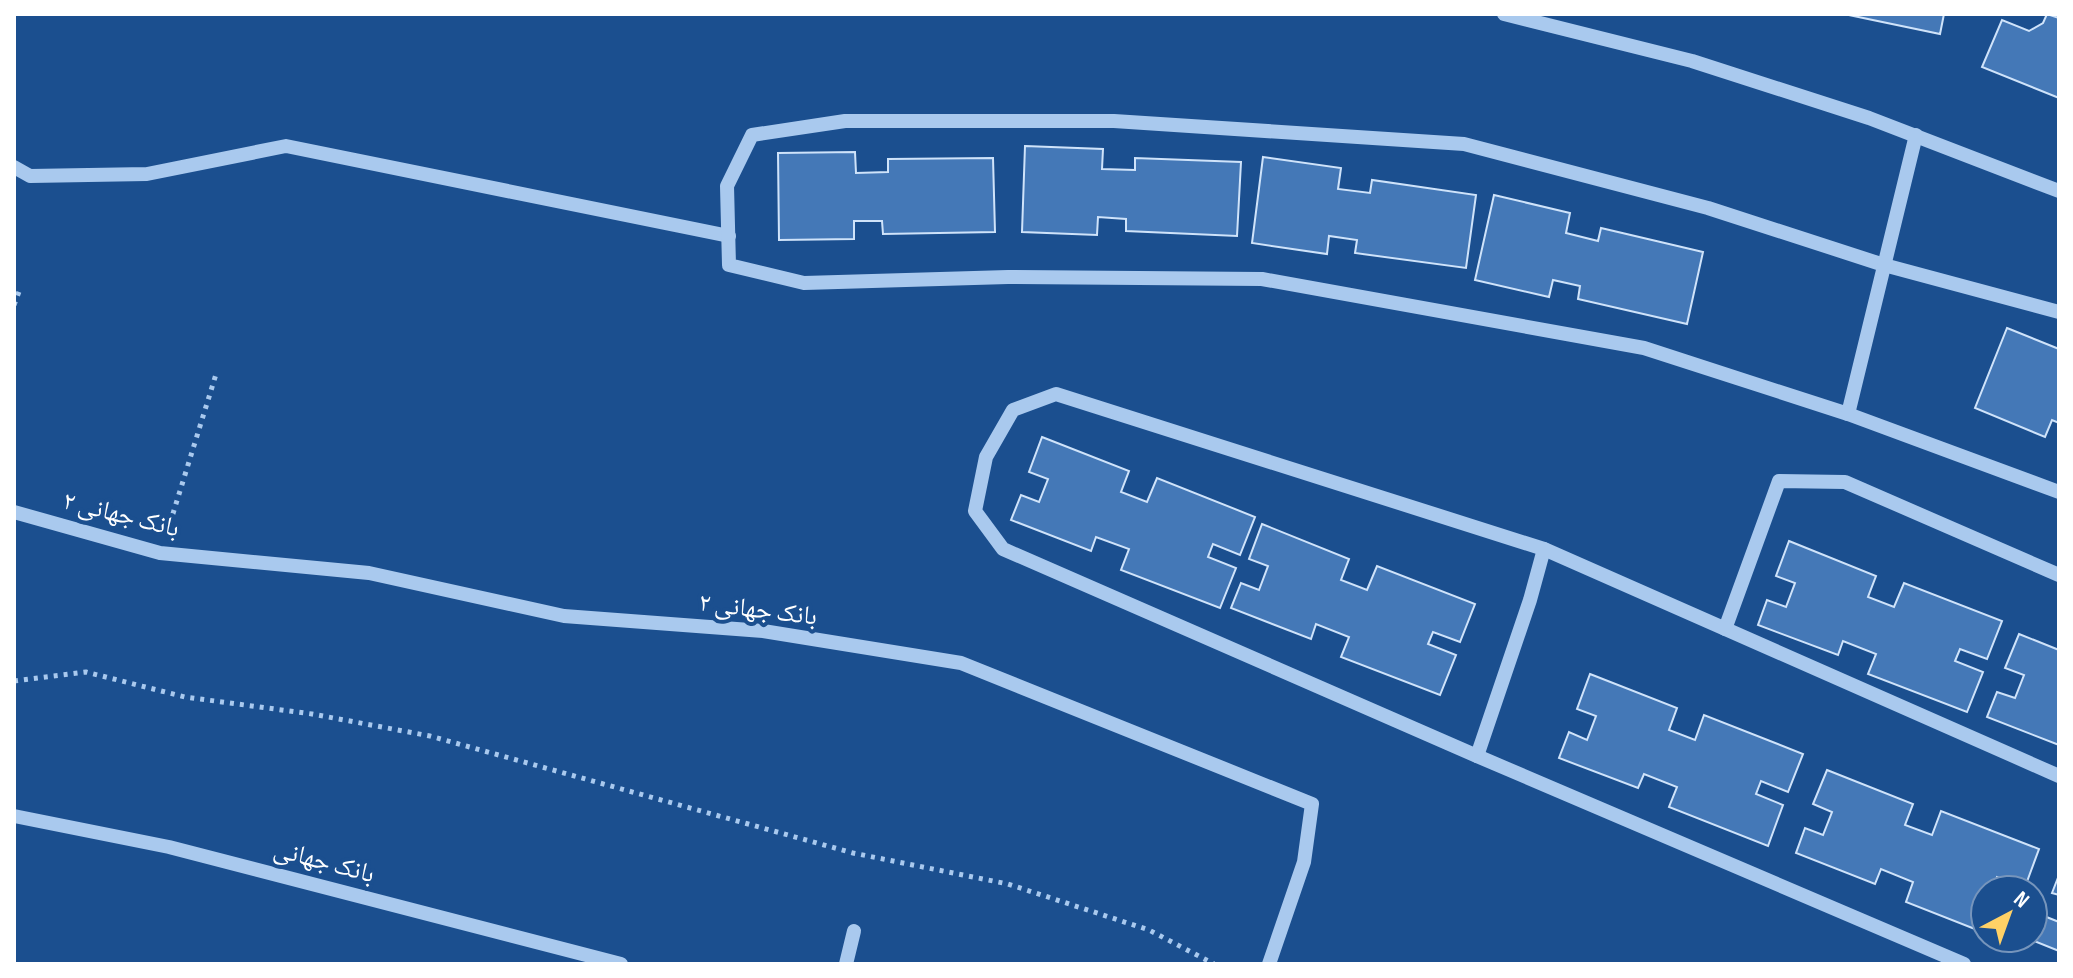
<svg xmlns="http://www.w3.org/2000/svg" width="2073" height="978" viewBox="0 0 2073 978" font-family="'Sofia Sans Condensed','Noto Naskh Arabic',sans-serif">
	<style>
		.building { fill: #4478b7; stroke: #cfe3fa; stroke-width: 2 }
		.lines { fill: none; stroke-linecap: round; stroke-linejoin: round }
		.path { stroke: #a9c9ee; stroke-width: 5; stroke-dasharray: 4 6; stroke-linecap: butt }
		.minor { stroke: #a9c9ee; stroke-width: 14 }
		.labels { text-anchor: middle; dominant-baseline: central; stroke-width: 8; stroke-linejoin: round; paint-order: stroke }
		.street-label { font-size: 26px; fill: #fff; stroke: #1b4f8f }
	</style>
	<rect width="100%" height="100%" fill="#1b4f8f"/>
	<g class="building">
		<polygon points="1844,14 1944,14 1940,34"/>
		<polygon points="2047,14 2059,18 2059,98 1982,67 2002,20 2029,31 2043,23"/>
		<polygon points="1025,146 1103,149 1102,169 1135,170 1135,158 1241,162 1237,236 1126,231 1126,219 1098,217 1097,235 1022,232"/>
		<polygon points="855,152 856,173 888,172 888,159 993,158 995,232 883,234 882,221 854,221 854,239 779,240 778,153"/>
		<polygon points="1263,157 1341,168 1338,189 1370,193 1372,180 1476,195 1466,268 1355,253 1357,240 1329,236 1327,254 1252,243"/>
		<polygon points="1494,195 1570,213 1566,233 1598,241 1601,228 1703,252 1687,324 1578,299 1580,286 1553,280 1549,297 1475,280"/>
		<polygon points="2007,328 2059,349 2059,423 2052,420 2045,437 1975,408"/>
		<polygon points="1042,437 1129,471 1121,492 1147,502 1157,478 1255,517 1240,555 1213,544 1208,557 1236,568 1220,608 1121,570 1129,549 1096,537 1091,551 1011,520 1021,495 1039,502 1048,479 1029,472"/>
		<polygon points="1262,524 1349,559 1341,580 1367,590 1377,566 1475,604 1460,642 1433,632 1428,644 1456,655 1440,695 1341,657 1349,637 1316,624 1311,639 1231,608 1241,583 1259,590 1268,566 1249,559"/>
		<polygon points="1789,541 1876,576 1868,597 1894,607 1904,583 2002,621 1987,659 1960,649 1955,661 1983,672 1967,712 1868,674 1876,654 1843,641 1838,655 1758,625 1767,600 1786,607 1795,583 1776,576"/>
		<polygon points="2019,634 2059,650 2059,745 1987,717 1997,692 2015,698 2024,675 2005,668"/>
		<polygon points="1590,674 1677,708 1669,730 1695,740 1704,715 1803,754 1788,792 1761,781 1756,794 1783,805 1768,846 1669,807 1677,787 1644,774 1638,788 1559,758 1569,732 1587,740 1596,716 1577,709"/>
		<polygon points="1827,770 1913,804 1905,825 1932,835 1941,811 2039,849 2025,887 1997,877 1994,890 1985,890 1985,933 1906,902 1913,882 1881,869 1875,884 1796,853 1805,828 1823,835 1832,812 1813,804"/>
		<polygon points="2059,875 2059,895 2052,893"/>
		<polygon points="2044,916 2059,922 2059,951 2034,941"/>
	</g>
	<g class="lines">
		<g class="path">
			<polyline points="14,305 20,289"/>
			<polyline points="167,533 217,371"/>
			<polyline points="14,681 86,672 185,697 312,714 430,736 853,853 1008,884 1149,930 1214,964"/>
		</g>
		<g class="minor">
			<polyline points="1504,14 1692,61 1869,118 2059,191"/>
			<polyline points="14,167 30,176 147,174 286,146 729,236"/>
			<polyline points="2059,312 1884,265 1708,208 1464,144 1114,121 845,121 752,135 727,186 729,265 804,283 1008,277 1262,279 1644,348 1848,414 2059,492"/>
			<polyline points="1848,414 1916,135"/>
			<polyline points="14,512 160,553 369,573 564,616 763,631 961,663 1312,804 1304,862 1269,964"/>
			<polyline points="1725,629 1779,481 1845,482 2059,575"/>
			<polyline points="1477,756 1530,600 1544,549"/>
			<polyline points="14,816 169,847 621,964"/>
			<polyline points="846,964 854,931"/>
			<polyline points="1964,964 1477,756 1003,549 975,511 986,457 1013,410 1056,394 1544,549 2059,776"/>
		</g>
	</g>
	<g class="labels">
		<g class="street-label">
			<text transform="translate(121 515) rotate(14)">بانک جهانی ۲</text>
			<text transform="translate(758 610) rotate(7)">بانک جهانی ۲</text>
			<text transform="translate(324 862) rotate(15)">بانک جهانی</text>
		</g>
	</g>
	<rect width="2073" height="978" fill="none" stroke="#ffffff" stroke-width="32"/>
	<g transform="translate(2009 914) rotate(41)"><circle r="38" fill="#1b4f8f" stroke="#7695bc" stroke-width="2"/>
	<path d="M0-6L14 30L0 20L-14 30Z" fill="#ffd166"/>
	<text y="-12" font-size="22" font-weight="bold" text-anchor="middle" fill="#ffffff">N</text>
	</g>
</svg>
